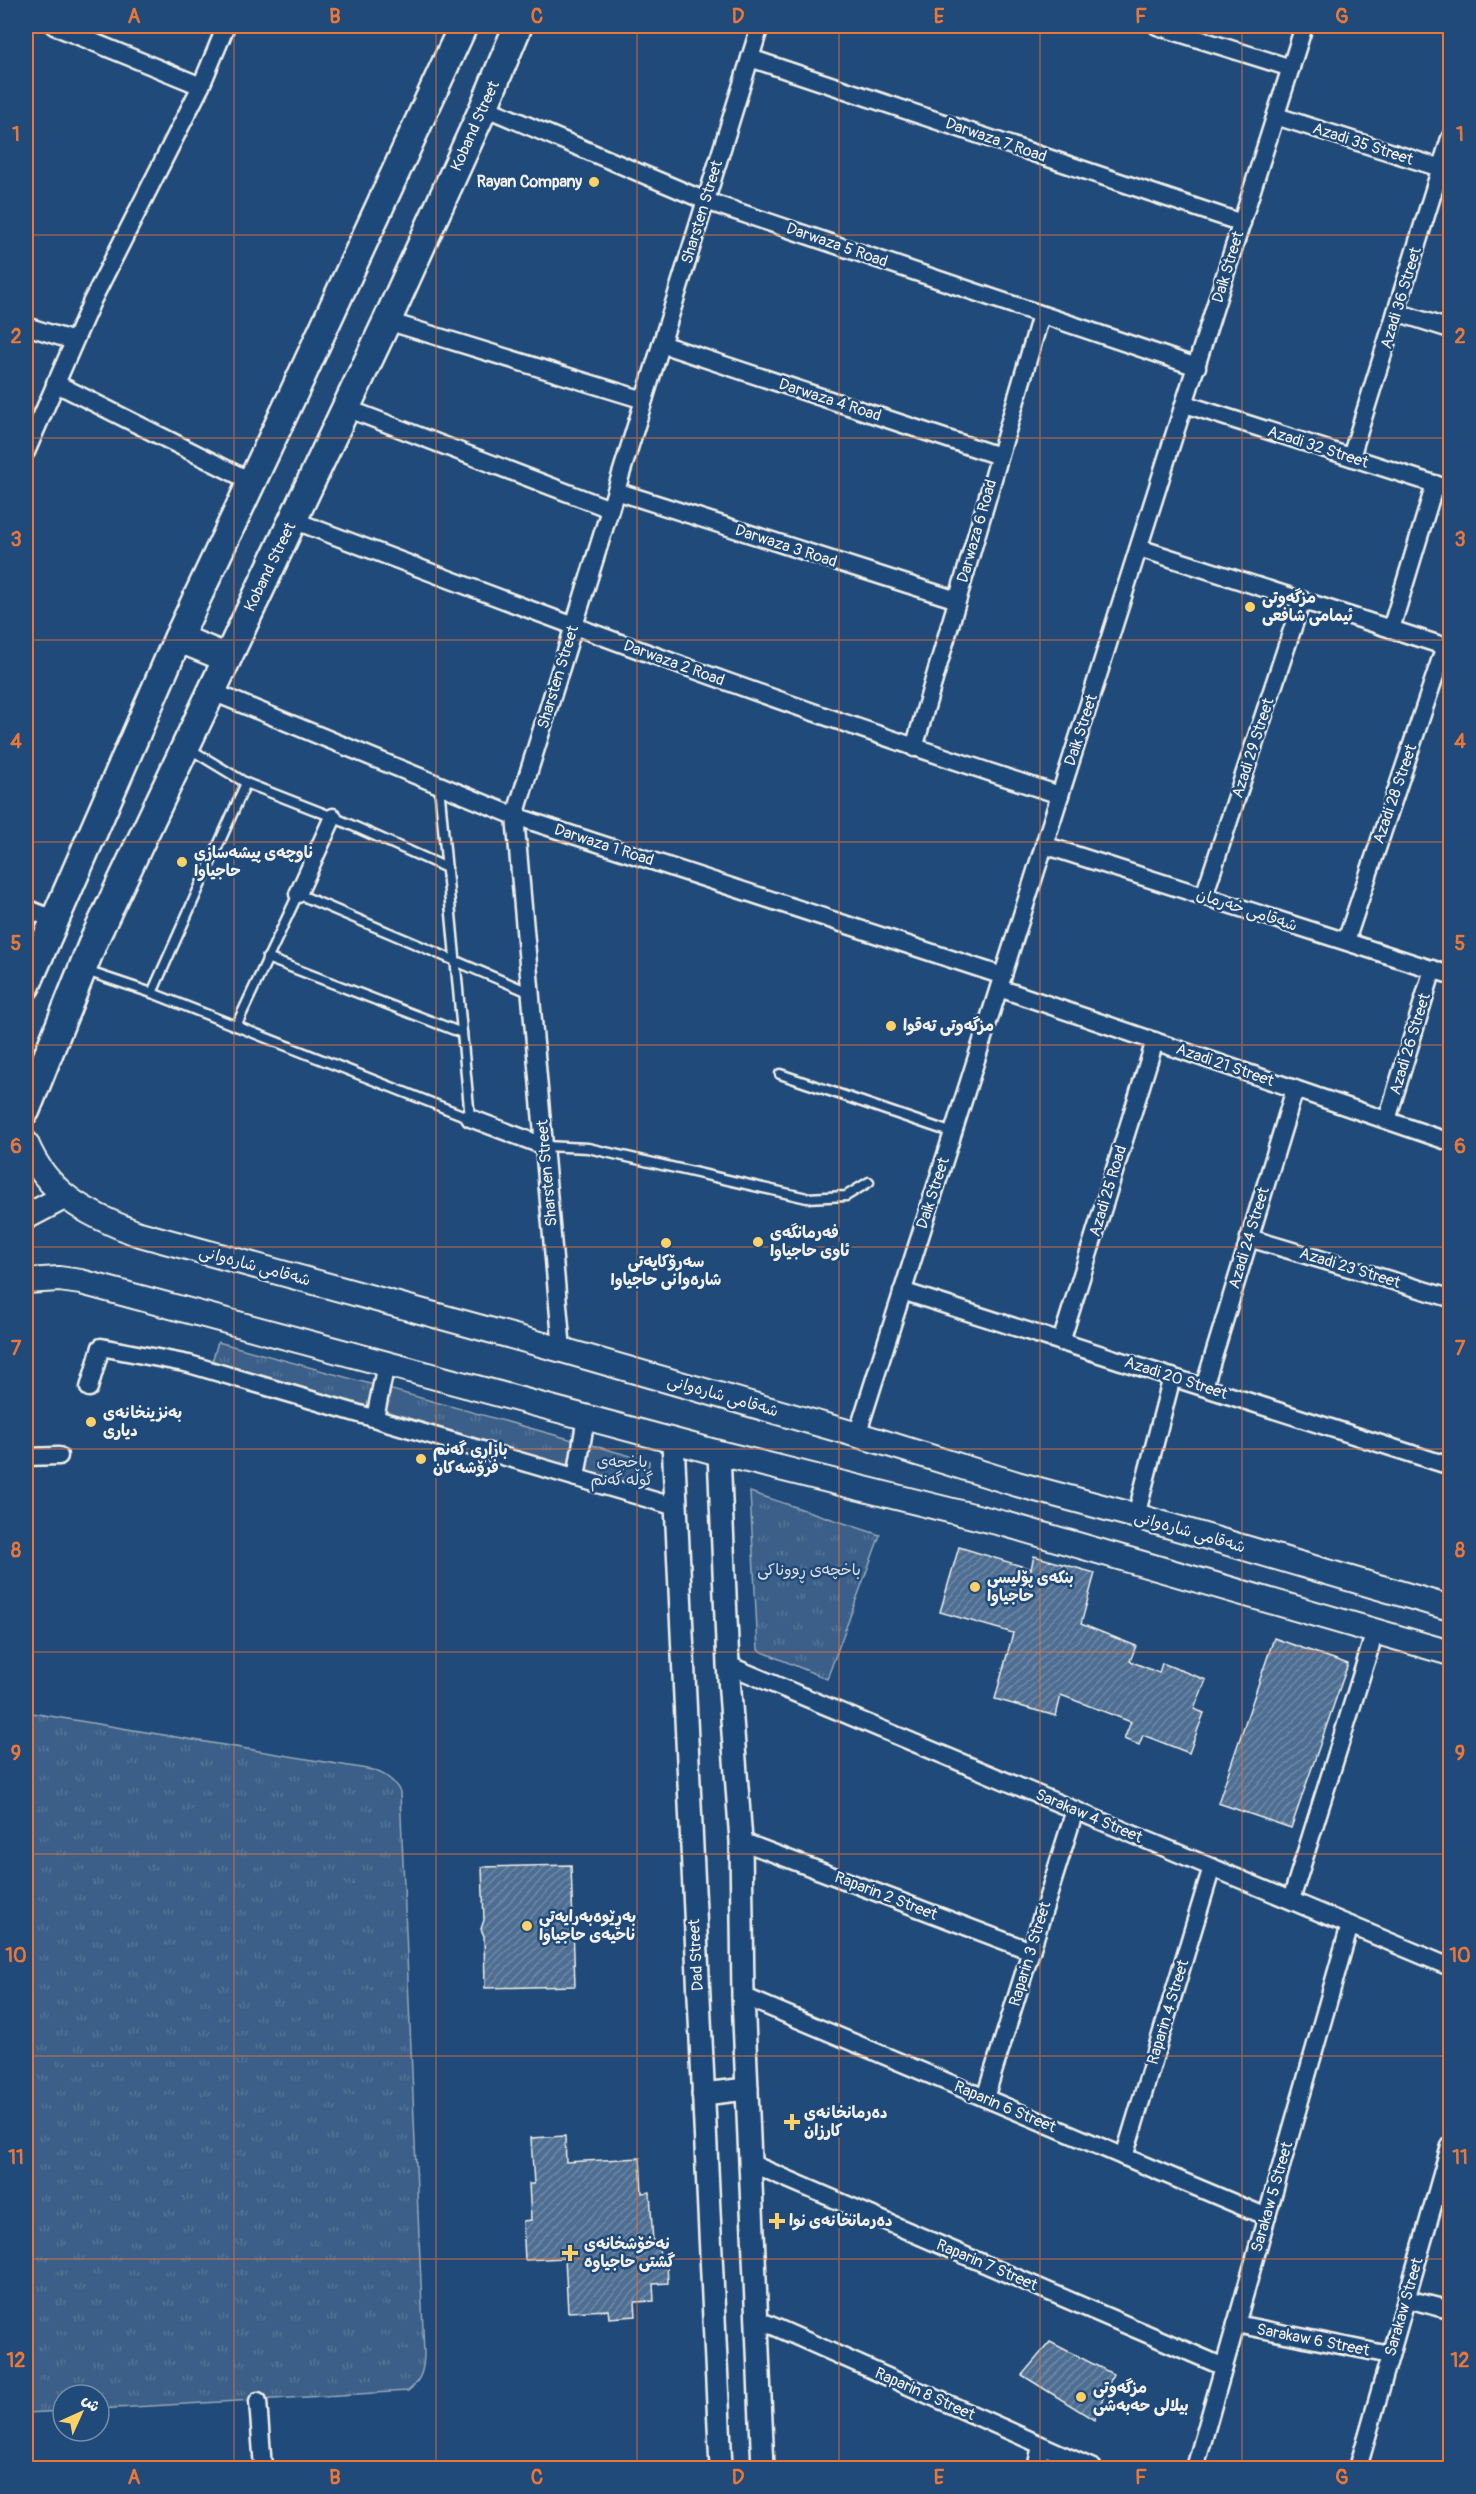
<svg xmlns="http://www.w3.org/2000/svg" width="1476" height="2494" viewBox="0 0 1476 2494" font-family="Pangolin,'Playpen Sans Arabic',sans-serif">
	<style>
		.park { fill: url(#park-tufts); stroke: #97a8b8; stroke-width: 1.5 }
		.building { fill: url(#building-hatch); stroke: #f4f1e8; stroke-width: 1.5 }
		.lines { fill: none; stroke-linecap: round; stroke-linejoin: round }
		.service-casing { stroke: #f4f1e8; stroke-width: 13 }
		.minor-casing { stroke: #f4f1e8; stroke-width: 21 }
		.tertiary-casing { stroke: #f4f1e8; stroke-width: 26 }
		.secondary-casing { stroke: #f4f1e8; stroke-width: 28 }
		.primary-casing { stroke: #f4f1e8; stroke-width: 32 }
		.service { stroke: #1f4a7a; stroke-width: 8 }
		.minor { stroke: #1f4a7a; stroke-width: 16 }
		.tertiary { stroke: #1f4a7a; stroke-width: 21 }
		.secondary { stroke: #1f4a7a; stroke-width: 24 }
		.primary { stroke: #1f4a7a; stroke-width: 27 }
		.grid { fill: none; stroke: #ea7738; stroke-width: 1.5; stroke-opacity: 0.55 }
		.poi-dot { fill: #ffd166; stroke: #1f4a7a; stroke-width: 2 }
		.labels { text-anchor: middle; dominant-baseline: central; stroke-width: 5; stroke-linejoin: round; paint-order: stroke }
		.street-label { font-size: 16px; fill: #f4f1e8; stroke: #1f4a7a }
		.poi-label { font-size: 16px; font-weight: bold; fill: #f4f1e8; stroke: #1f4a7a; text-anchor: start }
		.park-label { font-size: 16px; fill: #e1e2de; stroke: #1f4a7a }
		.neatline { fill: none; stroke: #ea7738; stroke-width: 2 }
		.grid-label { font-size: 20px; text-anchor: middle; font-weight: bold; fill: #ea7738 }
	</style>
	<defs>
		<pattern id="park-tufts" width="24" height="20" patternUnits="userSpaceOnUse" patternTransform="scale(1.5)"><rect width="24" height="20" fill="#3a5f88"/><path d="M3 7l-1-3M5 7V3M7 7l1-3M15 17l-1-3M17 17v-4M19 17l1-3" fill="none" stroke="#577699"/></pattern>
		<pattern id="building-hatch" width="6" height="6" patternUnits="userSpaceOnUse" patternTransform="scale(1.5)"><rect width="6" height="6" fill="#4d6e92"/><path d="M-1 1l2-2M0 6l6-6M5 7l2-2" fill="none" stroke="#708aa6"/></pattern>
	</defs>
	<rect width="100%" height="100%" fill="#1f4a7a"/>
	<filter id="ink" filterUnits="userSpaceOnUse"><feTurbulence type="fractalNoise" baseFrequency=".0167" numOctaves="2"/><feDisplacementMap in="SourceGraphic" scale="12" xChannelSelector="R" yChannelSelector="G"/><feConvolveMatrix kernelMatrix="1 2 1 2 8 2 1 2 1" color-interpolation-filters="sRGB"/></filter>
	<g filter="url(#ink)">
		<g class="park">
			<polygon points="218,1342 649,1461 647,1495 209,1372"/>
			<polygon points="750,1492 880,1535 827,1679 758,1650"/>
			<path d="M26,1712L367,1769C382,1772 393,1778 400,1792L424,2353C424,2369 421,2381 408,2391L99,2409V2395H63V2411L26,2413Z"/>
		</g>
		<g class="building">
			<polygon points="959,1547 1031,1569 1034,1556 1095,1573 1081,1624 1136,1646 1130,1661 1159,1673 1162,1663 1206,1680 1194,1709 1204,1713 1189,1753 1143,1735 1139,1745 1124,1739 1131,1722 1061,1695 1056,1716 995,1699 1013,1633 940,1612"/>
			<polygon points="1274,1638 1348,1664 1291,1828 1218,1803"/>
			<polygon points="571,1865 575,1986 485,1988 484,1936 481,1929 484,1920 482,1867"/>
			<polygon points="565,2136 566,2162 640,2158 642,2193 650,2192 653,2243 659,2242 660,2264 667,2264 668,2283 653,2284 654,2301 635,2302 636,2316 609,2318 608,2310 568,2312 565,2258 525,2260 523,2221 531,2220 529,2184 534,2184 531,2138"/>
			<polygon points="1050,2342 1113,2374 1094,2420 1022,2375"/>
		</g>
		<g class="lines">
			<defs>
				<g id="service">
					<polyline points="190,749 246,783 333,817 447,868"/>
					<polyline points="267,958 462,1033"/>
					<polyline points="86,971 152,993 470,1118 439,785"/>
					<polyline points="152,993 246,783"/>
					<polyline points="236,1026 298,894 531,993"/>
					<polyline points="780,1074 953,1133"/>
					<polyline points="544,1146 588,1148 807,1198 846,1196 869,1182"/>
				</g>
				<g id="minor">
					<polyline points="54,26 201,86"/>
					<polyline points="1157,26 1291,68"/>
					<polyline points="750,58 1242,223"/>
					<polyline points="484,107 706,201 1197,367"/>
					<polyline points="1276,116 1450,171"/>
					<polyline points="1396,312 1450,329"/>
					<polyline points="387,321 644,400"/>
					<polyline points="26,326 74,341"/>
					<polyline points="661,344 999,456"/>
					<polyline points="55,383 252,482"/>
					<polyline points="1185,404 1450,489"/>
					<polyline points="346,408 610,509"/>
					<polyline points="26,452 92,301 201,86 226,26"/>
					<polyline points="1351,457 1450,138"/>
					<polyline points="616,491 957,600"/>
					<path d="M293,520C547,617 801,712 1060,795"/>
					<polyline points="1139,548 1450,648"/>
					<polyline points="1391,629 1435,484"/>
					<polyline points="213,692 515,816 1003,976"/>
					<polyline points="914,748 1041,315"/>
					<polyline points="1044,845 1450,975"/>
					<polyline points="298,894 333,817"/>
					<polyline points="1204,896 1302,600"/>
					<polyline points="26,908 55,920"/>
					<polyline points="1346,941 1445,646"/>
					<polyline points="999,988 1450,1142"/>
					<polyline points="470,1118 544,1146"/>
					<polyline points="1387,1120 1433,969"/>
					<polyline points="1249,1238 1450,1298"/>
					<polyline points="902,1291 1450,1466"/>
					<polyline points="1061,1342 1155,1041"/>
					<polyline points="562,1350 515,816 760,26"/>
					<polyline points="1204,1387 1295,1089"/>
					<polyline points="89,1388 101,1347 189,1364 676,1507"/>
					<polyline points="375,1418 386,1364"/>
					<polyline points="857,1435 1304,26"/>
					<polyline points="26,1457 59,1456"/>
					<polyline points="576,1478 586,1417"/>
					<polyline points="1136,1516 1172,1377"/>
					<polyline points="728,1665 1450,1967"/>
					<polyline points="741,1841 1031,1951"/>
					<polyline points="1291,1900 1375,1632"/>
					<polyline points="743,1996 1267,2217"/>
					<polyline points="985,2098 1075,1810"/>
					<polyline points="1124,2157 1212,1867"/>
					<polyline points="750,2163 1224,2367"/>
					<polyline points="1407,2299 1450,2310"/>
					<polyline points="757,2319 1093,2468"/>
					<polyline points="1236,2324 1390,2355"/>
					<polyline points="258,2401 263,2468"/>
					<polyline points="1036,2468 1041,2446"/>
					<polyline points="1195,2468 1350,1925"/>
					<polyline points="1358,2468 1450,2146"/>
				</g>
				<g id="tertiary">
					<polyline points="673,1440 721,2468"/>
					<polyline points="719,1453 728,1665 741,1841 743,1996 763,2468"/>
					<polyline points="703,2094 747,2089"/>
				</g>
				<g id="secondary">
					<path d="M26,1143C47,1194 87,1214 136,1233L562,1350L882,1442L1017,1484L1136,1516L1450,1608"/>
					<polyline points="26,1217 64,1197"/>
					<polyline points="26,1281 59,1279 81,1282 719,1453 1005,1524 1450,1653"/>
				</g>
				<g id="primary">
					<polyline points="178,638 227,658"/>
					<polyline points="26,986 178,638 296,388 463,26"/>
					<polyline points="26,1110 94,940 387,321 484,107 518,26"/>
				</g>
			</defs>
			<use href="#service" class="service-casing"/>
			<use href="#minor" class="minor-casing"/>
			<use href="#tertiary" class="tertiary-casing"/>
			<use href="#secondary" class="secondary-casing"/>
			<use href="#primary" class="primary-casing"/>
			<use href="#service" class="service"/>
			<use href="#minor" class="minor"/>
			<use href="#tertiary" class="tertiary"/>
			<use href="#secondary" class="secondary"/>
			<use href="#primary" class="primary"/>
		</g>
	</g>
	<path class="grid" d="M234,26V2468M436,26V2468M637,26V2468M839,26V2468M1040,26V2468M1242,26V2468M26,235H1450M26,438H1450M26,640H1450M26,842H1450M26,1045H1450M26,1247H1450M26,1449H1450M26,1652H1450M26,1854H1450M26,2056H1450M26,2259H1450"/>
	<g class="poi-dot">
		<circle cx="594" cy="182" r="6"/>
		<circle cx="1250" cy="607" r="6"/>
		<circle cx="182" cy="862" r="6"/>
		<circle cx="891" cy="1026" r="6"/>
		<circle cx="758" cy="1242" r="6"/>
		<circle cx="666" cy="1243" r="6"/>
		<circle cx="91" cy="1422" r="6"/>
		<circle cx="421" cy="1459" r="6"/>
		<circle cx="975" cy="1587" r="6"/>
		<circle cx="527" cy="1926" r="6"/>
		<path d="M789 2113h6v6h6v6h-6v6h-6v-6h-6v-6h6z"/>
		<path d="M774 2212h6v6h6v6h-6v6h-6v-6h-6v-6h6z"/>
		<path d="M567 2244h6v6h6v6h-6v6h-6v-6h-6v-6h6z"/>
		<circle cx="1081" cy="2397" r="6"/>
	</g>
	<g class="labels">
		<g class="street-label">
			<text transform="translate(475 126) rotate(-66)">Koband Street</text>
			<text transform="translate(996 140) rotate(19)">Darwaza 7 Road</text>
			<text transform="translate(1363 144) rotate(18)">Azadi 35 Street</text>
			<text transform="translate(702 212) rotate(-73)">Sharsten Street</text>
			<text transform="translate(837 245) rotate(19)">Darwaza 5 Road</text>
			<text transform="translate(1228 267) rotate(-73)">Daik Street</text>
			<text transform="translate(1401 298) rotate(-73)">Azadi 36 Street</text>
			<text transform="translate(830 400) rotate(18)">Darwaza 4 Road</text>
			<text transform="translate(1318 447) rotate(18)">Azadi 32 Street</text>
			<text transform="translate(977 531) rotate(-74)">Darwaza 6 Road</text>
			<text transform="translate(786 546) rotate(18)">Darwaza 3 Road</text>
			<text transform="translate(270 567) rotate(-64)">Koband Street</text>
			<text transform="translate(674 663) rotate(20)">Darwaza 2 Road</text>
			<text transform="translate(558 677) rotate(-73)">Sharsten Street</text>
			<text transform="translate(1081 730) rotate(-72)">Daik Street</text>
			<text transform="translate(1253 748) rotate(-72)">Azadi 29 Street</text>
			<text transform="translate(1395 794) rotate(-71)">Azadi 28 Street</text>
			<text transform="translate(604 845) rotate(18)">Darwaza 1 Road</text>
			<text transform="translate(1247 910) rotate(18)">شەقامی خەرمان</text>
			<text transform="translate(1410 1044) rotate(-73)">Azadi 26 Street</text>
			<text transform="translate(1225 1065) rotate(19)">Azadi 21 Street</text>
			<text transform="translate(547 1173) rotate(-95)">Sharsten Street</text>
			<text transform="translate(1108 1191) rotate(-73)">Azadi 25 Road</text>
			<text transform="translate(933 1193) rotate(-72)">Daik Street</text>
			<text transform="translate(1249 1238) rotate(-73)">Azadi 24 Street</text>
			<text transform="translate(255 1266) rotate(15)">شەقامی شارەوانی</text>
			<text transform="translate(1350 1268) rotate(17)">Azadi 23 Street</text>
			<text transform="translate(1176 1378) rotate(18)">Azadi 20 Street</text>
			<text transform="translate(723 1396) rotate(16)">شەقامی شارەوانی</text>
			<text transform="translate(1190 1532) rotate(16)">شەقامی شارەوانی</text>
			<text transform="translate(1089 1816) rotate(23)">Sarakaw 4 Street</text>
			<text transform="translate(886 1896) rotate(21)">Raparin 2 Street</text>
			<text transform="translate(1030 1954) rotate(-73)">Raparin 3 Street</text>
			<text transform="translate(696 1955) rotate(-93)">Dad Street</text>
			<text transform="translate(1168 2012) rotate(-73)">Raparin 4 Street</text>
			<text transform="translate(1005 2107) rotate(23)">Raparin 6 Street</text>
			<text transform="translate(1272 2197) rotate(-74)">Sarakaw 5 Street</text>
			<text transform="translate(987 2265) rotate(23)">Raparin 7 Street</text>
			<text transform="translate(1404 2307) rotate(-74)">Sarakaw Street</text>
			<text transform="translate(1313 2340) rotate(11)">Sarakaw 6 Street</text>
			<text transform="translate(925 2394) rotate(24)">Raparin 8 Street</text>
		</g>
		<g class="poi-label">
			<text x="582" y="182" text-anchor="end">Rayan Company</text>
			<text x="1262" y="598">مزگەوتی<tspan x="1262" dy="18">ئیمامی شافعی</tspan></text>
			<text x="194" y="853">ناوچەی پیشەسازی<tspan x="194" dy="18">حاجیاوا</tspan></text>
			<text x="903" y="1026">مزگەوتی تەقوا</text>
			<text x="770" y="1233">فەرمانگەی<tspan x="770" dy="18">ئاوی حاجیاوا</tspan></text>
			<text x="666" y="1262" text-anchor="middle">سەرۆکایەتی<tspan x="666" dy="18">شارەوانی حاجیاوا</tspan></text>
			<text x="103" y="1413">بەنزینخانەی<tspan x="103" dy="18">دیاری</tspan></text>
			<text x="433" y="1450">بازاڕی گەنم<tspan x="433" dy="18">فرۆشەکان</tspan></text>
			<text x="987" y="1578">بنکەی پۆلیسی<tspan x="987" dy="18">حاجیاوا</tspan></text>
			<text x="539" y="1917">بەڕێوەبەرایەتی<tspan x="539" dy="18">ناحیەی حاجیاوا</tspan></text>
			<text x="804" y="2113">دەرمانخانەی<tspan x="804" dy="18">کارزان</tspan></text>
			<text x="789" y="2221">دەرمانخانەی نوا</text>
			<text x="584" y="2244">نەخۆشخانەی<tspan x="584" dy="18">گشتی حاجیاوە</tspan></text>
			<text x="1093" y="2388">مزگەوتی<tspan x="1093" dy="18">بیلالی حەبەشی</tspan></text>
		</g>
		<g class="park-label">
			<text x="622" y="1462">باخچەی<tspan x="622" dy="18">گوڵە گەنم</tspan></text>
			<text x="809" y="1570">باخچەی ڕووناکی</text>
		</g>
	</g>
	<rect width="1476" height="2494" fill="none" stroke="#1f4a7a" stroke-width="66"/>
	<g transform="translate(81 2413) rotate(45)"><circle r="28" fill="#1f4a7a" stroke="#748da6" stroke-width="1.5"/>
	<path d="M0-4.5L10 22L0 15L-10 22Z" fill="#ffd166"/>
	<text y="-9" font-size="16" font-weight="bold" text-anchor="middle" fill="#f4f1e8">ش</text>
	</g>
	<rect x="33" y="33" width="1410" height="2428" class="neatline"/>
	<g class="grid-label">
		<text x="134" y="23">A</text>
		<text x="335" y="23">B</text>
		<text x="537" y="23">C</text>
		<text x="738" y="23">D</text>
		<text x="939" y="23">E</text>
		<text x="1141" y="23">F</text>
		<text x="1342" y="23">G</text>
		<text x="16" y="141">1</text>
		<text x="1460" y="141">1</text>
		<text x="16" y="343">2</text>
		<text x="1460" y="343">2</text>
		<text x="16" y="546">3</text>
		<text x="1460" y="546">3</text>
		<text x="16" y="748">4</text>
		<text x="1460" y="748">4</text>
		<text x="16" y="950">5</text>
		<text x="1460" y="950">5</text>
		<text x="16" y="1153">6</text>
		<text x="1460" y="1153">6</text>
		<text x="16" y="1355">7</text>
		<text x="1460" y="1355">7</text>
		<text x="16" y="1557">8</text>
		<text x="1460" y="1557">8</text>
		<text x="16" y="1760">9</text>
		<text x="1460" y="1760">9</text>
		<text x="16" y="1962">10</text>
		<text x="1460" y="1962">10</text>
		<text x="16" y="2164">11</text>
		<text x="1460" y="2164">11</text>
		<text x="16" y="2367">12</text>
		<text x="1460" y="2367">12</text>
		<text x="134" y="2484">A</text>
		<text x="335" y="2484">B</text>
		<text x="537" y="2484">C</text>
		<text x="738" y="2484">D</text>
		<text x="939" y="2484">E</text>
		<text x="1141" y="2484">F</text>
		<text x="1342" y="2484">G</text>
	</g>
</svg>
